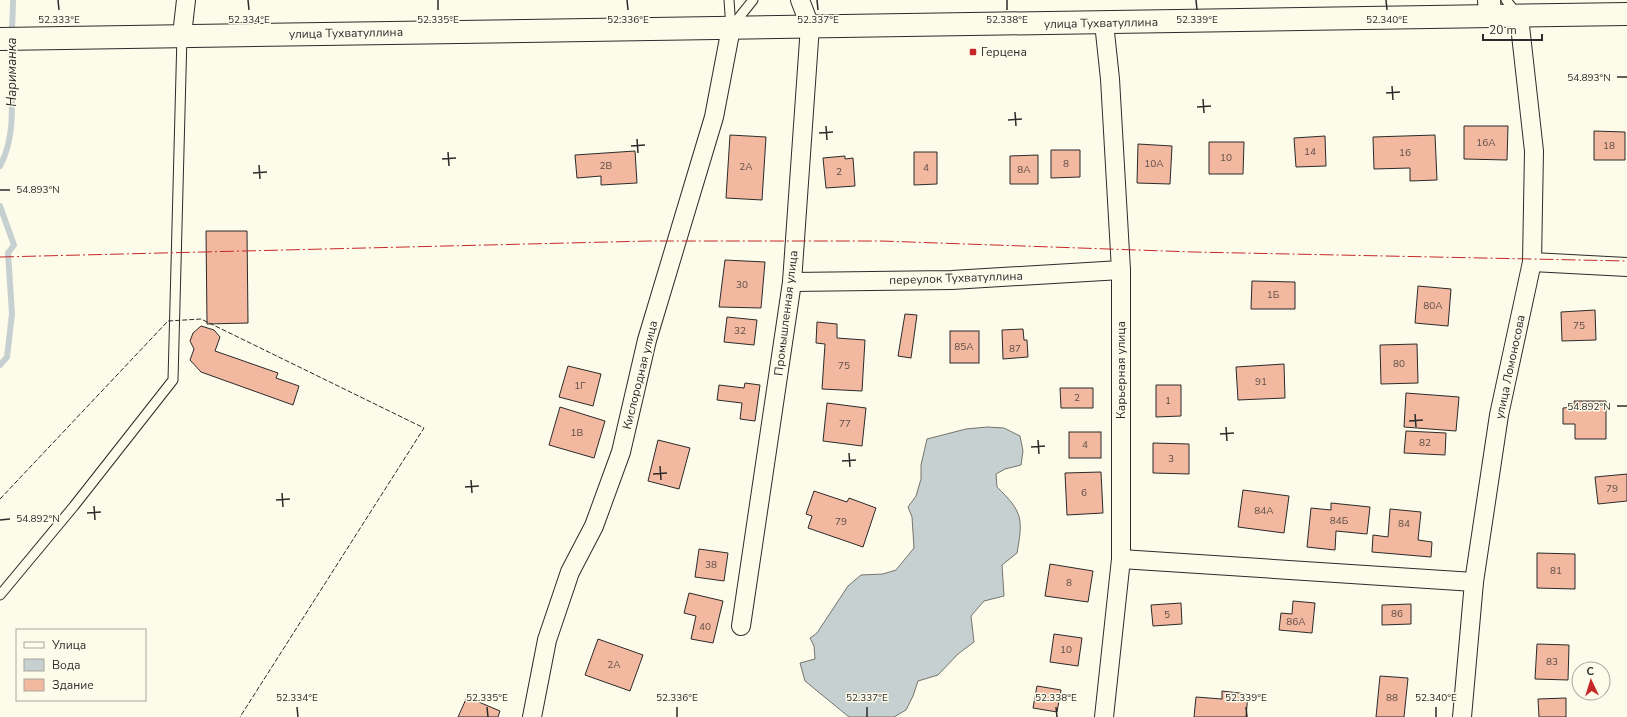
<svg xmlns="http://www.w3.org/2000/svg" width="1627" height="717" viewBox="0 0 1627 717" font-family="'Nunito Sans',sans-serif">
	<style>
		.water { fill: #c7d0d0; stroke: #74746e }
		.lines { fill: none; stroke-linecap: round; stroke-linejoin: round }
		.stream { stroke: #c7d0d0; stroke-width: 6 }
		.building { fill: #f2b8a0; stroke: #2b2b2b }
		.service-casing { stroke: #2b2b2b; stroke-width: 11 }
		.minor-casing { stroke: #2b2b2b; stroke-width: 20 }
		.tertiary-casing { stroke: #2b2b2b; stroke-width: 24 }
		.primary-casing { stroke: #2b2b2b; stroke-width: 24 }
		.service { stroke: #fdfbea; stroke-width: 9 }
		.minor { stroke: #fdfbea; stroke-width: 18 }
		.tertiary { stroke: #fdfbea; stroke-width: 22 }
		.primary { stroke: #fdfbea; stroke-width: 22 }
		.fence { stroke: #2b2b2b; stroke-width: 1; stroke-dasharray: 5 2; stroke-linecap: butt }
		.power { stroke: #c62828; stroke-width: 1; stroke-dasharray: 14 3 2 3; stroke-linecap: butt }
		.ticks { fill: none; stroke: #2b2b2b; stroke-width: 1.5 }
		.poi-dot { fill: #c62828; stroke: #fdfbea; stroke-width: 1.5 }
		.labels { text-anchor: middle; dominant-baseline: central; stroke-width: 3; stroke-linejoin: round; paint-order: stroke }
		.number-label { font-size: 10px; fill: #5d4e48 }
		.street-label { font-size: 12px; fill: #2b2b2b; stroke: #fdfbea }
		.poi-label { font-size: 12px; fill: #2b2b2b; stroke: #fdfbea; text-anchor: start }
		.water-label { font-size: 13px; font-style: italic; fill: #2b2b2b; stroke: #fdfbea }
		.ticks-label { font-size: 10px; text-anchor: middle; fill: #2b2b2b; stroke: #fdfbea; stroke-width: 3; stroke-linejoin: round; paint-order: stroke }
	</style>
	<rect width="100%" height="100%" fill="#fdfbea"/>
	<path class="water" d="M987,427L1004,428L1020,436L1023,451L1021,465L1005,469L996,474L997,487C1023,512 1023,519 1017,553L1002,565L1004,596L984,601L971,616L974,642L958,654L938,675L918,681L913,696L906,710L894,717H849L805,681L800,663L815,659L814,646L810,638L817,633L848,586L861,575L883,574L896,570L914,548L912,517L908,507L916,496L921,479V465L927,439L966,429Z"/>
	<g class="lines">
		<g class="stream">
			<path d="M0,166C18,133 10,92 11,55C11,37 13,18 13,0"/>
			<polyline points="0,206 14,245 8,253 12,314 7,357 0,365"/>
		</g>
	</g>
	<g class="building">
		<polygon points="1464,126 1508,126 1507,160 1464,159"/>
		<polygon points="1594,131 1625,132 1625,160 1594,160"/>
		<polygon points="730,135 766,137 762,200 726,198"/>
		<polygon points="1435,135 1437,180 1410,181 1410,168 1374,169 1373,137"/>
		<polygon points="1325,136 1326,166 1296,167 1294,138"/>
		<polygon points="1209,142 1244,142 1243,174 1209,174"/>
		<polygon points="1138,144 1172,146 1170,184 1137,183"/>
		<polygon points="1051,150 1080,150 1080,177 1051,178"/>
		<polygon points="635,151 637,183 601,185 601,176 577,178 575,155"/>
		<polygon points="914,152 937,152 937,184 914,185"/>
		<polygon points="1038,155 1038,184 1010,184 1010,156"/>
		<polygon points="845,156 845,159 853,158 855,186 826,188 823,158"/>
		<polygon points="206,231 247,231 248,323 207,324"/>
		<polygon points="725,260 765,262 761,308 719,307"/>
		<polygon points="1252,281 1295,282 1295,309 1251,309"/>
		<polygon points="1418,286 1451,289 1448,326 1415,323"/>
		<polygon points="1595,310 1596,340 1562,341 1561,312"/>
		<polygon points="905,314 917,315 911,358 898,356"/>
		<polygon points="727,317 757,320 754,345 724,342"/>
		<polygon points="817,322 837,324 837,338 865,340 862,391 822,389 825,344 816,343"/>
		<polygon points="201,326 214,330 220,337 215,351 278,373 276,378 299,386 293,405 201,372 190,360 194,349 190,341 193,333"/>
		<polygon points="1023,329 1024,340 1027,340 1028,357 1003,359 1002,330"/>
		<rect x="950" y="331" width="29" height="32"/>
		<polygon points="1417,344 1418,383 1381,384 1380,345"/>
		<polygon points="1284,364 1285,398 1238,400 1236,367"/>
		<polygon points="568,366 601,374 593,406 559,397"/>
		<polygon points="745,383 760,385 755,421 740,419 742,403 717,400 719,385 744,388"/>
		<polygon points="1156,385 1181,385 1181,416 1156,417"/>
		<polygon points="1060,388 1093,388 1093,408 1061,408"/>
		<polygon points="1406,393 1459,397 1456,431 1404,427"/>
		<polygon points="1574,401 1606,401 1606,439 1575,439 1575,424 1563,424 1563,408 1574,407"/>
		<polygon points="827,403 866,408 862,446 823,441"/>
		<polygon points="560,407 605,421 594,458 549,445"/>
		<polygon points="1406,431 1446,433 1445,455 1404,453"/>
		<rect x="1069" y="432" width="32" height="26"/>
		<polygon points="658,440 690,448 679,489 648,481"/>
		<polygon points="1153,443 1189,444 1189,474 1153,473"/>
		<polygon points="1101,472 1103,513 1067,515 1065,473"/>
		<polygon points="1627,474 1627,501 1598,504 1595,477"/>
		<polygon points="1243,490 1289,496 1284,533 1238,527"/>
		<polygon points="814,491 847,502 849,498 876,508 863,547 808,528 812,516 806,514"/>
		<polygon points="1331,503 1370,507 1367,534 1336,531 1335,550 1307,547 1311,508 1331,510"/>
		<polygon points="1390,509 1421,512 1418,540 1432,542 1431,557 1372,552 1373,535 1388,537"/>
		<polygon points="699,549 728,553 724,581 695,577"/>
		<polygon points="1537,553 1575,554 1575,589 1537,588"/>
		<polygon points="1050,564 1093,571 1088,602 1045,596"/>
		<polygon points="689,593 723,601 713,643 691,639 696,616 684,613"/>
		<polygon points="1293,601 1315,603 1312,633 1279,630 1281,613 1292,614"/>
		<polygon points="1181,603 1182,624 1153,626 1151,605"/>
		<polygon points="1411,604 1411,624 1382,625 1382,605"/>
		<polygon points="1054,634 1082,638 1078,666 1050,662"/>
		<polygon points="598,639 643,655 630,691 585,675"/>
		<polygon points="1537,644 1569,645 1568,680 1535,679"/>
		<polygon points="1380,676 1408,678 1404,717 1376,717"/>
		<polygon points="1037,686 1061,690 1057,712 1033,708"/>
		<polygon points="1222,691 1248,694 1246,717 1194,717 1196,697 1222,699"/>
		<polygon points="467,697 500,711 498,717 458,717"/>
		<polygon points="1566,698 1566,717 1539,717 1538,699"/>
	</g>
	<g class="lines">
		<defs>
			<g id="service">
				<polyline points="729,0 731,28"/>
				<polyline points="1506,0 1518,15"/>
				<polyline points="733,25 753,0"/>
				<polyline points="0,595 74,506 173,380 182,35"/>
			</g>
			<g id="minor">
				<polyline points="1104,23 1110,79 1121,270 1121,559 1104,717"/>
				<polyline points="182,35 186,0"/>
				<polyline points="1532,262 1627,267"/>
				<polyline points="792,282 952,280 1121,270"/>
				<polyline points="1121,559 1474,582"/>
				<polyline points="741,626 792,282 810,26 800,0"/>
				<polyline points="532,717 547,640 570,572 594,526 621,452 647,340 714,117 731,28"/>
				<polyline points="1462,717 1474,582 1499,415 1532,262 1534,151 1519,17"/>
			</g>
			<polyline id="tertiary" points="1489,0 1490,16"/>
			<polyline id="primary" points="0,39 1627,14"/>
		</defs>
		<use href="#service" class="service-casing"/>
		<use href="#minor" class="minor-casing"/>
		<use href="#tertiary" class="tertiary-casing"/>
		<use href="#primary" class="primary-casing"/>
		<use href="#service" class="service"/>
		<use href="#minor" class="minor"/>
		<use href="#tertiary" class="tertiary"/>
		<use href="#primary" class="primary"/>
		<polyline class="fence" points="0,499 168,321 201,319 424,428 240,717"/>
		<polyline class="power" points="0,257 649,241 881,241 1193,252 1627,261"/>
	</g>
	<path class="ticks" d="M58,0L59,10M248,0L249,10M438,0V10M627,0L628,10M817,0L818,10M1007,0V10M1196,0L1197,10M1386,0L1387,10M1617,77H1627M1392,86L1393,100M1386,93L1400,92M1203,99L1204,113M1197,107L1211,106M1015,112L1016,126M1008,120L1022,119M826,126L827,140M819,133L833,132M637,139L638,153M631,146L645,145M448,152L449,166M442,159L456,158M259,165L260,179M253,173L267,172M0,190H10M1617,406H1627M1415,414L1416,427M1409,421L1423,420M1226,427L1227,441M1220,434L1234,433M1038,440L1039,454M1031,447L1045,446M849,453L850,467M842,461L856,460M660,466L661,480M653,474L667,473M471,480L472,493M465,487L479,486M282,493L283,507M276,500L290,499M94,506L95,520M87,513L101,512M0,520L10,519M297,707L298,717M487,707L488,717M677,707V717M867,707V717M1056,707L1057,717M1246,707L1247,717M1436,707V717"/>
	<rect class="poi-dot" x="969" y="48" width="8" height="8" rx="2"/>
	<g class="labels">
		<g class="number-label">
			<text x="1486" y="143">16А</text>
			<text x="1609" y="146">18</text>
			<text x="1310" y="152">14</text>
			<text x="1405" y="153">16</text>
			<text x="1226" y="158">10</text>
			<text x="1066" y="164">8</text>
			<text x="1154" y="164">10А</text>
			<text x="606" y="166">2В</text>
			<text x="746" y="167">2А</text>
			<text x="926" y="168">4</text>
			<text x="1024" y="170">8А</text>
			<text x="839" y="172">2</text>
			<text x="742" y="285">30</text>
			<text x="1273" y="295">1Б</text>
			<text x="1433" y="306">80А</text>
			<text x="1579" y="326">75</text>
			<text x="740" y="331">32</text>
			<text x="964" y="347">85А</text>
			<text x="1015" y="349">87</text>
			<text x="1399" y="364">80</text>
			<text x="844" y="366">75</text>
			<text x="1261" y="382">91</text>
			<text x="580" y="386">1Г</text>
			<text x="1077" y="398">2</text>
			<text x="1168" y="401">1</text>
			<text x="845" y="424">77</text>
			<text x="577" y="433">1В</text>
			<text x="1425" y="443">82</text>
			<text x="1085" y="445">4</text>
			<text x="1171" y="459">3</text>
			<text x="1612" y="489">79</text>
			<text x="1084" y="493">6</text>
			<text x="1264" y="511">84А</text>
			<text x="1339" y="521">84Б</text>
			<text x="841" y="522">79</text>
			<text x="1404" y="524">84</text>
			<text x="711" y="565">38</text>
			<text x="1556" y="571">81</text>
			<text x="1069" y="583">8</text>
			<text x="1397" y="614">86</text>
			<text x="1167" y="615">5</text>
			<text x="1296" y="622">86А</text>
			<text x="705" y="627">40</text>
			<text x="1066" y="650">10</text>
			<text x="1552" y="662">83</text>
			<text x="614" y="665">2А</text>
			<text x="1392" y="698">88</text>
		</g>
		<g class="street-label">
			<text transform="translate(1101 23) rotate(-1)">улица Тухватуллина</text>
			<text transform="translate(346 33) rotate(-1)">улица Тухватуллина</text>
			<text transform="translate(956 278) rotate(-2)">переулок Тухватуллина</text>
			<text transform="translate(786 313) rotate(-83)">Промышленная улица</text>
			<text transform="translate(1510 367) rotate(-78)">улица Ломоносова</text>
			<text transform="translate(1121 370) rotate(-90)">Карьерная улица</text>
			<text transform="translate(640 375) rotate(-76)">Кислородная улица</text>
		</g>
		<g class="poi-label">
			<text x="981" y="52">Герцена</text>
		</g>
		<g class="water-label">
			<text transform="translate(12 72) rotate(-90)">Нариманка</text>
		</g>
	</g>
	<g class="ticks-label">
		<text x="59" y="23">52.333°E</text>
		<text x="249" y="23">52.334°E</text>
		<text x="438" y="23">52.335°E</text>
		<text x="628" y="23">52.336°E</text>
		<text x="818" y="23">52.337°E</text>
		<text x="1007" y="23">52.338°E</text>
		<text x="1197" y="23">52.339°E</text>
		<text x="1387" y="23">52.340°E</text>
		<text x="1589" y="81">54.893°N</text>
		<text x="38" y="193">54.893°N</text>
		<text x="1589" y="410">54.892°N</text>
		<text x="38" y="522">54.892°N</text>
		<text x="297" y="701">52.334°E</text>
		<text x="487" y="701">52.335°E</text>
		<text x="677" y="701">52.336°E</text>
		<text x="867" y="701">52.337°E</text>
		<text x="1056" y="701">52.338°E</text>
		<text x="1246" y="701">52.339°E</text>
		<text x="1436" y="701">52.340°E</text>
	</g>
	<rect x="16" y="629" width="130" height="72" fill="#fdfbea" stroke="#a9a89e"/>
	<rect x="24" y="642" width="20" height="6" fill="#fdfbea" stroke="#a9a89e"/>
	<text x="52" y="649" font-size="12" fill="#2b2b2b">Улица</text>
	<rect x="24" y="659" width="20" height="12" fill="#c7d0d0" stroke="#a9a89e"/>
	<text x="52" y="669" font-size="12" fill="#2b2b2b">Вода</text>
	<rect x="24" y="679" width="20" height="12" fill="#f2b8a0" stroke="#a9a89e"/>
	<text x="52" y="689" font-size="12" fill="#2b2b2b">Здание</text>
	<g transform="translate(1591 681) rotate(356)"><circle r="19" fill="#fdfbea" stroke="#a9a89e"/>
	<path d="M0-3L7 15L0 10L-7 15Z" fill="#c62828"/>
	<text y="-6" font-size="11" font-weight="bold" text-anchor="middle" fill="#2b2b2b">С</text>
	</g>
	<path d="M1483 34v6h59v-6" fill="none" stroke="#2b2b2b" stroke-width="2"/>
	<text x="1489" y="34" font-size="12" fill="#2b2b2b" stroke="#fdfbea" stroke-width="3" paint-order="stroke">20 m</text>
</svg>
